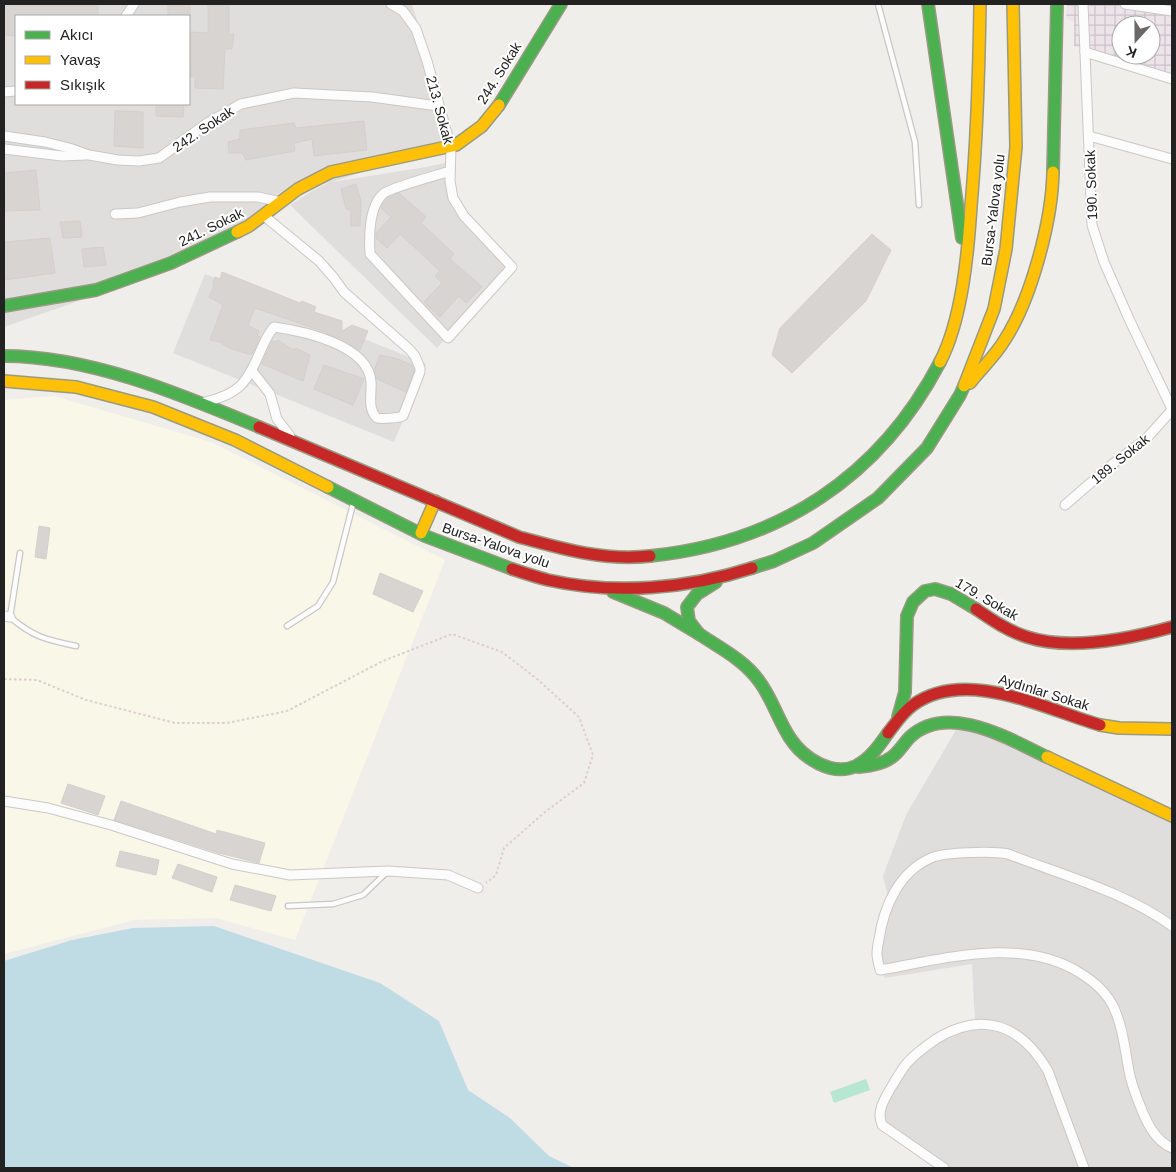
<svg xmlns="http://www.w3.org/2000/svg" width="1176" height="1172" viewBox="0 0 1176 1172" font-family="Helvetica,sans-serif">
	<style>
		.residential { fill: #dfdedc; fill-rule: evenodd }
		.industrial { fill: url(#industrial-grid); fill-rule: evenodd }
		.education { fill: #f8f7e8 }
		.pitch { fill: #b7e6d2 }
		.water { fill: #bfdbe3 }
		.building { fill: #d7d4d2; stroke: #d3d0cc }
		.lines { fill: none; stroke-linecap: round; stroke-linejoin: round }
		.lane-casing { stroke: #c9c8c7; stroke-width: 7 }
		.street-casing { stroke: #c9c8c7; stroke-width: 11 }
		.fast-casing { stroke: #999a82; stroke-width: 14 }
		.slow-casing { stroke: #999a82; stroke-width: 14 }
		.jam-casing { stroke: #999a82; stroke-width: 14 }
		.path { stroke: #dccecd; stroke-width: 2; stroke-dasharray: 2.5 2.5; stroke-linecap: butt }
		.lane { stroke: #fdfcfc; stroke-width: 4.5 }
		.street { stroke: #fdfcfc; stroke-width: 9 }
		.fast { stroke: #4caf50; stroke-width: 11 }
		.slow { stroke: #ffc107; stroke-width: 11 }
		.jam { stroke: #c62828; stroke-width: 11 }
		.labels { text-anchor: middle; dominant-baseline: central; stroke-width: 4; stroke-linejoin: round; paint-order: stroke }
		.street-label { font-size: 14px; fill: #222; stroke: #fff }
	</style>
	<defs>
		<pattern id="industrial-grid" width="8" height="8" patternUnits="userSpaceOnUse" patternTransform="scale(1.25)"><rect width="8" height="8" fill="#ede4e9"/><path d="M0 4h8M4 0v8" fill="none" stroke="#cbc3c8"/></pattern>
	</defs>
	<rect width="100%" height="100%" fill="#f0eeeb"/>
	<g class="residential">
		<path d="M4,4H412L455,141L332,182L420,168L450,162L454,205L513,263L437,348L290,205L312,191L330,182L286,196L176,267L4,327ZM16,16H189V104H16Z"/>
		<polygon points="205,274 426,364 394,442 173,353"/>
		<polygon points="960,723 1172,816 1172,1168 944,1168 882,1125 886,1095 923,1049 975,1023 972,964 885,978 880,970 882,924 889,900 883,876 906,815"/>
	</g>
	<path class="industrial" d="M1067,4H1172V75L1074,46V22L1066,19ZM1121,25H1151V55H1121Z"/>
	<polygon class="education" points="54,396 211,442 445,560 295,940 216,918 134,920 4,954 4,400"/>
	<polygon class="pitch" points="866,1079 870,1090 834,1103 830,1092"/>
	<polygon class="water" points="214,926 380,983 439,1021 468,1090 510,1118 549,1156 574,1168 4,1168 4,961 72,940 133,928"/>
	<g class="building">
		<polygon points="4,4 98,4 98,16 16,16 16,36 4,35"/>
		<rect x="168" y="4" width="22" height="12"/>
		<polygon points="208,4 229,4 229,34 234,34 232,49 225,49 223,89 195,88 195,77 189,76 189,32 208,33"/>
		<polygon points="156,104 184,104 183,117 156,116"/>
		<polygon points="115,111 143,112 143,148 114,146"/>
		<polygon points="364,121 367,150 314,156 312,139 294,143 295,151 246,160 242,153 229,153 228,142 240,139 240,130 294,123 296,128"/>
		<polygon points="36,170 40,210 5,211 4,173"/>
		<polygon points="356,184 361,201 360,226 351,226 351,210 346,209 341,189"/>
		<polygon points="399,193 426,217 421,223 454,254 450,259 482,287 466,303 459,296 440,317 424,302 442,283 435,276 440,271 400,234 387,248 376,238 376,233 391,217 381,208 384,203 387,199"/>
		<polygon points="80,221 82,237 63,238 60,222"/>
		<polygon points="872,234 891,250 866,301 792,373 772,355 780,328"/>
		<polygon points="50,238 55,273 4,280 4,242"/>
		<polygon points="103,247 106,265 84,267 82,249"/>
		<polygon points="222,272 300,303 302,301 316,307 314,312 342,321 342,331 352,325 368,331 360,350 322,331 255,308 248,325 259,331 257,336 260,337 252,354 248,354 229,348 220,342 210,340 223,305 209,297 214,286 213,285 215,277 220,279"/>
		<polygon points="278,340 293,350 296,348 310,355 303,381 262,364 272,341 275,342"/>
		<polygon points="380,355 395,358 412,365 414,371 406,392 377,379 374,370"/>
		<polygon points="324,365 364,379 353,405 314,389"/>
		<polygon points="39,526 50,528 46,559 35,557"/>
		<polygon points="380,573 423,591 413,612 373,594"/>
		<polygon points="68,784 105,796 98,815 61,803"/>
		<polygon points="121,801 216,834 217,830 265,843 259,863 219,853 114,820"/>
		<polygon points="120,851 159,860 156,875 116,866"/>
		<polygon points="178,864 217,877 212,892 172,878"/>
		<polygon points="235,885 276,896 271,911 230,900"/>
	</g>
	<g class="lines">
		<defs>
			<g id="lane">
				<polyline points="878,4 915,142 919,205"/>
				<path d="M20,553L10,617C33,637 47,640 76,646"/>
				<polyline points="287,626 318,606 333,582 353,504"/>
				<polyline points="288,906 333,904 363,895 387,872"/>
			</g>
			<g id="street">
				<path d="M391,4L403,11L416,29L427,61L451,148L450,181L453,198L464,216L512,267L448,338L370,254C369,237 369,207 383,194C389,188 438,175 450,171"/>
				<polyline points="1083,4 1092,225 1104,262 1129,319 1172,409"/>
				<polyline points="1125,4 1172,11"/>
				<polyline points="126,16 134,4"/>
				<polyline points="1085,52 1172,79"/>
				<polyline points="4,92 16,91"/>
				<polyline points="4,136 45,142 69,148 89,155 118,160 139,161 159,158 206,124 241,104 294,93 372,97 438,106"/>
				<polyline points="1089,136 1172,159"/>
				<polyline points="4,149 62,156 86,155"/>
				<polyline points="115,214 138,213 180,202 210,197 258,197 281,202"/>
				<polyline points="252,371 270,394 277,419 290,436"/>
				<path d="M205,402C239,394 247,383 260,352C264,343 267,335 274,327C303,331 369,345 371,382C372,393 367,409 377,418C381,419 400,418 403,416L420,372V368L415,356L409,349L344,292L334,278L319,261L263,215"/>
				<polyline points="1065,505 1110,466 1146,439 1172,410"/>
				<polyline points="4,616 10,617"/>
				<polyline points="4,801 48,808 111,825 232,864 290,875 388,871 448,875 478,888"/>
				<path d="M1172,926C1125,892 1062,875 1008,854C994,851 943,852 931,858C899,872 884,906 879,939C878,944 877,949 877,954C877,959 879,965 880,970C944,959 1021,936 1080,973C1095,982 1107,993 1114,1008C1123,1028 1125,1050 1129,1071C1131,1082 1135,1093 1139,1103C1146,1121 1154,1140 1172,1148"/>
				<path d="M944,1168L882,1125C876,1111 885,1098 892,1086C897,1078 901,1070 907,1063C915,1054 926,1046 936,1039C983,1010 1021,1025 1048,1071L1084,1168"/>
			</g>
			<g id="fast">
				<polyline points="928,4 962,238"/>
				<polyline points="499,105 561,4"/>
				<polyline points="1053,172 1057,4"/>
				<polyline points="4,306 96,290 171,263 237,232"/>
				<path d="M4,356C90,356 180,394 259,427"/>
				<polyline points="328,487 425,536 512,569"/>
				<path d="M650,556C779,543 880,477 940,362"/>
				<polyline points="752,568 774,561 813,543 878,498 927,448 960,395 964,386"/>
				<polyline points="613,592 664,613 699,634 689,621 687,607 697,594 716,582"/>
				<path d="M699,634C720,648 744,660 759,681C772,698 778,720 790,738C803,758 832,777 856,766C870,759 879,746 888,733"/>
				<polyline points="898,717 905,692 907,616 913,602 925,591 935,589 951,594 976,609"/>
				<path d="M859,767C870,766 883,764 892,757C899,752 904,743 910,737C948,702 1009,739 1047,757"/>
			</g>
			<g id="slow">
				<polyline points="237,232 249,226 298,189 331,172 456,145 482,126 499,105"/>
				<path d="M940,362C962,320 968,253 971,206C977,139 979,71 980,4"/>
				<polyline points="4,381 76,387 153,407 235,440 328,487"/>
				<path d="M970,383C981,369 995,356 1004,341C1031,300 1052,221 1053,172"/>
				<polyline points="964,386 994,309 1006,249 1016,147 1013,4"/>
				<polyline points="421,533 435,501"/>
				<polyline points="1100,725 1119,728 1172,729"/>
				<polyline points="1047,757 1172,816"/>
			</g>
			<g id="jam">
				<path d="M259,427L519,537C563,549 604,561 650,556"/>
				<path d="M512,569C524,573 536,577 548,580C615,595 687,589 752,568"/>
				<path d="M976,609C992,620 1008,631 1027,637C1070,651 1129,639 1172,627"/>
				<path d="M888,733C895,724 903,712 913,705C966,667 1045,709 1100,725"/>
			</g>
		</defs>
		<use href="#lane" class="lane-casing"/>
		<use href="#street" class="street-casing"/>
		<use href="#fast" class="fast-casing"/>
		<use href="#slow" class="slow-casing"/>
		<use href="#jam" class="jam-casing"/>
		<polyline class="path" points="4,679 37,680 86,700 175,723 227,723 287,711 383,661 452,634 502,652 536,678 579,717 593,755 584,783 545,812 504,848 496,875 486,883"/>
		<use href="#lane" class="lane"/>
		<use href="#street" class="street"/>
		<use href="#fast" class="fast"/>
		<use href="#slow" class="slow"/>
		<use href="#jam" class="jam"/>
	</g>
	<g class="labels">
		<g class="street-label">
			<text transform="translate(499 73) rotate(-58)">244. Sokak</text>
			<text transform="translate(440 110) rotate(75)">213. Sokak</text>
			<text transform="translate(203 129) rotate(-34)">242. Sokak</text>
			<text transform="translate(1091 185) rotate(-92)">190. Sokak</text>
			<text transform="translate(993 210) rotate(-83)">Bursa-Yalova yolu</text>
			<text transform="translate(211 227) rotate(-26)">241. Sokak</text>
			<text transform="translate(1120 459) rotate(-39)">189. Sokak</text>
			<text transform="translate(496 545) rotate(19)">Bursa-Yalova yolu</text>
			<text transform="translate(987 599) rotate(30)">179. Sokak</text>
			<text transform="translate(1044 692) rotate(17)">Aydınlar Sokak</text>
		</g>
	</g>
	<rect width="1176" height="1172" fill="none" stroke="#222222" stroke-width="10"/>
	<rect x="15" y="15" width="175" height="90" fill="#ffffff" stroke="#a7a7a7"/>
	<rect x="25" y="31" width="25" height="8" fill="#4caf50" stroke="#a7a7a7"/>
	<text x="60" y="40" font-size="15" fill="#222222">Akıcı</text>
	<rect x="25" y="56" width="25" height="8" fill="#ffc107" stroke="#a7a7a7"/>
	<text x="60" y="65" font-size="15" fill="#222222">Yavaş</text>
	<rect x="25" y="81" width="25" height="8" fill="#c62828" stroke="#a7a7a7"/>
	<text x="60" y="90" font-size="15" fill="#222222">Sıkışık</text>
	<g transform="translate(1136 40) rotate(201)"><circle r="24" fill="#ffffff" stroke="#a7a7a7"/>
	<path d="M0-4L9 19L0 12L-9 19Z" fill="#6a6968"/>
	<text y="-8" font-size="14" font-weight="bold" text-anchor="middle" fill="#222222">K</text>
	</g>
</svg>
